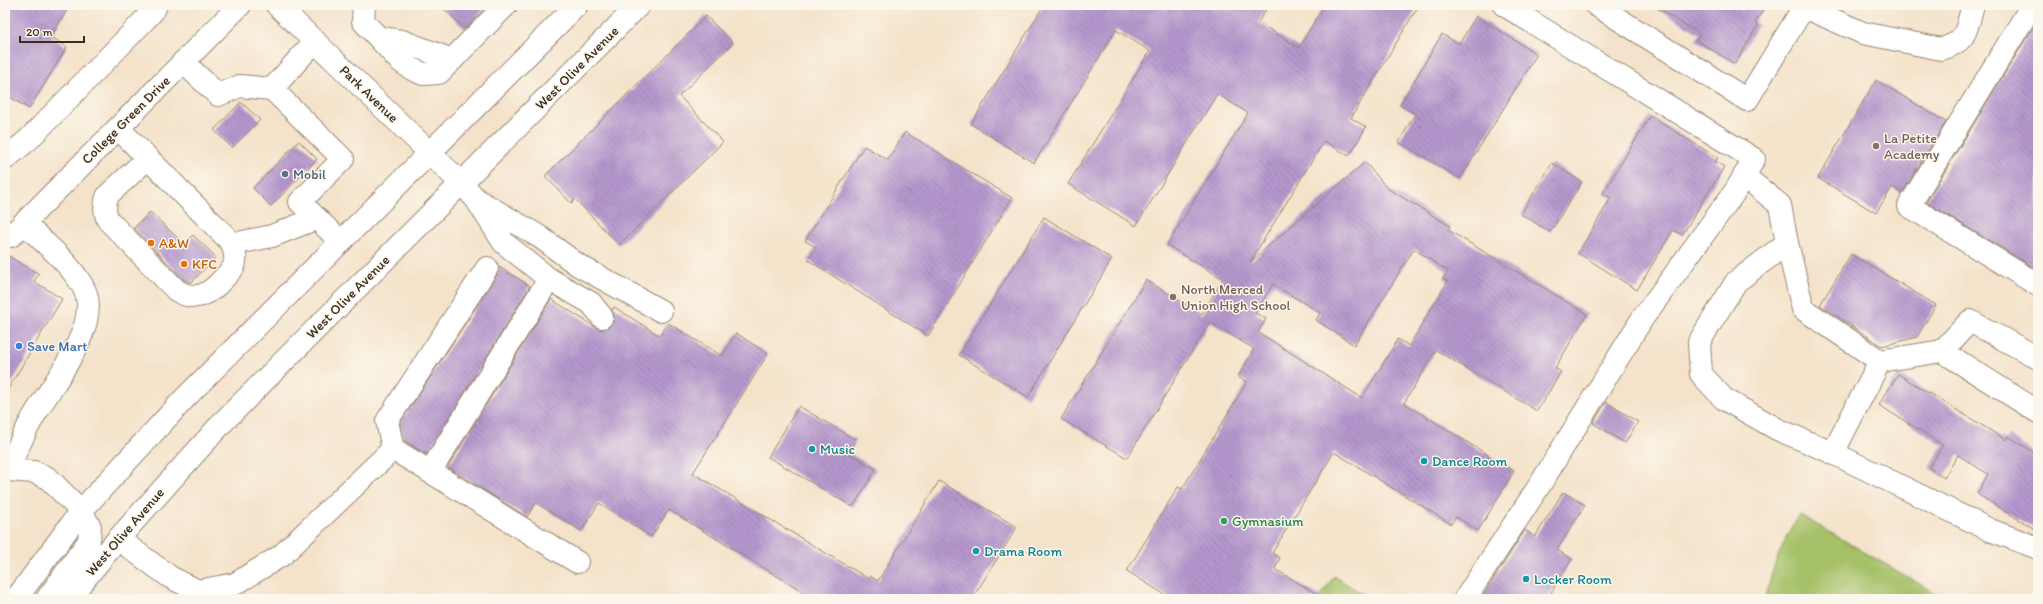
<svg xmlns="http://www.w3.org/2000/svg" width="2043" height="604" viewBox="0 0 2043 604" font-family="Itim,sans-serif">
	<style>
		.grass { fill: #a5c066; stroke: #707542 }
		.building { fill: url(#building-back-hatch); fill-rule: evenodd }
		.lines { fill: none; stroke-linecap: round; stroke-linejoin: round }
		.minor-casing { stroke: #988674; stroke-width: 24 }
		.major-casing { stroke: #988674; stroke-width: 24 }
		.minor { stroke: #fff; stroke-width: 22 }
		.major { stroke: #fff; stroke-width: 22 }
		.education-dot { fill: #8d6e63; stroke: #fbf7ec; stroke-width: 1.5 }
		.service-dot { fill: #5c6f8a; stroke: #fbf7ec; stroke-width: 1.5 }
		.food-dot { fill: #e8710a; stroke: #fbf7ec; stroke-width: 1.5 }
		.shop-dot { fill: #3f7fe0; stroke: #fbf7ec; stroke-width: 1.5 }
		.culture-dot { fill: #0f9aa8; stroke: #fbf7ec; stroke-width: 1.5 }
		.leisure-dot { fill: #2e9e5b; stroke: #fbf7ec; stroke-width: 1.5 }
		.labels { text-anchor: middle; dominant-baseline: central; stroke-width: 3; stroke-linejoin: round; paint-order: stroke }
		.street-label { font-size: 14px; fill: #3b2a1e; stroke: #fbf7ec }
		.education-label { font-size: 14px; fill: #785e54; stroke: #fbf7ec; text-anchor: start }
		.service-label { font-size: 14px; fill: #4e5e75; stroke: #fbf7ec; text-anchor: start }
		.food-label { font-size: 14px; fill: #c56008; stroke: #fbf7ec; text-anchor: start }
		.shop-label { font-size: 14px; fill: #366cbe; stroke: #fbf7ec; text-anchor: start }
		.culture-label { font-size: 14px; fill: #0d838f; stroke: #fbf7ec; text-anchor: start }
		.leisure-label { font-size: 14px; fill: #27864d; stroke: #fbf7ec; text-anchor: start }
	</style>
	<defs>
		<pattern id="building-back-hatch" width="6" height="6" patternUnits="userSpaceOnUse"><rect width="6" height="6" fill="#b597ce"/><path d="M-1 5l2 2M0 0l6 6M5-1l2 2" fill="none" stroke="#947ba7"/></pattern>
	</defs>
	<rect width="100%" height="100%" fill="#fbf7ec"/>
	<filter id="ink" filterUnits="userSpaceOnUse"><feTurbulence type="fractalNoise" baseFrequency=".025" numOctaves="2"/><feDisplacementMap in="SourceGraphic" scale="8" xChannelSelector="R" yChannelSelector="G"/><feConvolveMatrix kernelMatrix="1 2 1 2 8 2 1 2 1" color-interpolation-filters="sRGB"/></filter>
	<filter id="wash" filterUnits="userSpaceOnUse"><feTurbulence type="fractalNoise" baseFrequency=".012" numOctaves="4" result="noise"/><feDisplacementMap in="SourceGraphic" scale="16" xChannelSelector="R" yChannelSelector="G"/><feGaussianBlur stdDeviation="0.9" result="paint"/><feColorMatrix in="noise" values="0 0 0 0 0 0 0 0 0 0 0 0 0 0 0 0 0 1.4 0 .05"/><feComposite in="paint" operator="in"/></filter>
	<g filter="url(#wash)">
		<rect width="100%" height="100%" fill="#f4e3ca"/>
		<g class="grass">
			<path d="M1800,515L1946,599H1766C1771,568 1783,540 1800,515Z"/>
			<polygon points="1334,576 1371,599 1319,599"/>
		</g>
		<g id="blocks">
			<g class="building">
				<polygon points="5,5 70,5 51,37 67,47 29,109 5,94"/>
				<polygon points="440,5 488,5 465,29"/>
				<path d="M1044,5H1161L1170,11L1174,5H1269L1258,22L1299,48L1324,5H1419L1351,118L1366,127L1349,156L1324,141L1250,262L1365,162L1387,188L1450,226L1448,230L1587,314L1555,368L1561,372L1537,411L1436,350L1404,403L1514,471L1478,531L1456,517L1451,524L1334,452L1272,553L1280,558L1275,569L1325,599H1172L1127,571L1178,487L1182,489L1247,382L1238,377L1254,349L1210,322L1127,458L1061,419L1146,280L1202,314L1223,279L1167,245L1248,113L1217,94L1136,226L1068,184L1150,51L1116,30L1034,163L971,124ZM1414,249L1448,271L1443,279L1448,281L1409,346L1398,339L1362,398L1258,332L1266,319L1255,313L1273,284L1320,313L1316,320L1354,345Z"/>
				<polygon points="1652,5 1766,5 1755,23 1758,25 1735,64 1696,40 1700,34"/>
				<polygon points="706,16 733,43 679,96 723,142 619,245 575,199 571,203 545,176"/>
				<polygon points="1476,16 1537,54 1460,179 1399,142 1415,114 1400,105 1442,34 1459,44"/>
				<polygon points="2038,19 2038,270 1926,202"/>
				<polygon points="1876,80 1946,122 1902,193 1892,187 1876,213 1818,178"/>
				<polygon points="241,102 260,120 232,148 214,130"/>
				<polygon points="1650,116 1718,158 1715,161 1724,167 1682,235 1673,230 1637,290 1578,253 1611,198 1603,193"/>
				<polygon points="905,132 1012,198 928,336 808,260 816,247 805,241 864,146 888,160"/>
				<polygon points="299,141 317,159 271,206 253,188"/>
				<polygon points="1552,163 1582,182 1550,232 1521,214"/>
				<polygon points="150,212 184,244 193,235 216,257 191,283 183,279 134,228"/>
				<polygon points="1044,217 1112,259 1028,397 959,355"/>
				<polygon points="5,254 39,274 34,281 62,299 5,394"/>
				<polygon points="1851,254 1936,305 1917,337 1882,346 1820,305"/>
				<polygon points="499,267 530,286 427,454 424,453 404,440 400,423 497,275"/>
				<polygon points="551,299 600,330 609,327 613,322 614,316 612,310 614,307 660,336 668,323 722,356 736,333 768,354 693,473 869,579 870,576 878,581 939,481 1017,527 972,599 815,599 669,510 651,537 599,503 581,531 536,503 527,517 448,467"/>
				<polygon points="1898,374 2006,440 2008,436 2038,455 2038,531 1977,494 1988,474 1958,455 1944,478 1929,468 1943,445 1879,405"/>
				<polygon points="1606,402 1638,422 1625,443 1593,423"/>
				<polygon points="799,406 856,440 849,453 876,469 853,507 768,457"/>
				<polygon points="1563,492 1585,505 1557,550 1572,559 1547,599 1481,599 1525,530 1535,537"/>
			</g>
		</g>
	</g>
	<g filter="url(#ink)">
		<use href="#blocks" fill-opacity="0" stroke="#988674" stroke-width="1"/>
		<g class="lines">
			<defs>
				<g id="minor">
					<polyline points="277,5 461,183 476,199 504,243 549,279 591,303 602,317"/>
					<polyline points="364,5 363,21 400,61 412,69 423,74 439,73 506,5"/>
					<polyline points="1596,5 1747,100 1805,5"/>
					<polyline points="2032,5 1909,206 2038,285"/>
					<path d="M1804,7L1863,33L1941,49C1968,42 1966,29 1973,5"/>
					<polyline points="380,38 402,41 452,60"/>
					<polyline points="315,41 272,89 343,159 300,202 341,242"/>
					<polyline points="183,62 218,95 240,86 272,89"/>
					<path d="M118,128L233,244C234,251 237,259 234,266C232,270 227,275 224,278C210,294 196,303 176,290L108,220C104,211 104,204 108,195L148,158"/>
					<polyline points="5,159 28,140 138,27 154,10 156,5"/>
					<polyline points="1744,176 1780,205 1787,243 1803,309 1880,361 1942,351 2038,412"/>
					<polyline points="479,201 540,237 578,265 661,311"/>
					<path d="M24,223C43,242 74,266 85,291C101,329 47,390 30,423C22,438 15,454 7,470L34,472L48,478L81,511"/>
					<polyline points="5,231 11,236 240,5"/>
					<polyline points="1787,243 1736,282 1699,342 1701,374 1724,399 1777,429 1833,453 1990,530 2038,548"/>
					<polyline points="233,244 272,236 317,218"/>
					<polyline points="487,268 387,421 393,449 577,562"/>
					<polyline points="1942,351 1970,321 2038,358"/>
					<polyline points="1833,453 1880,361"/>
					<polyline points="430,472 549,279"/>
					<polyline points="118,539 170,577 198,591 235,584 282,555 393,449"/>
					<polyline points="1465,599 1541,483 1642,319 1736,190 1754,159 1504,5"/>
				</g>
				<g id="major">
					<polyline points="16,599 81,511 185,398 577,5"/>
					<polyline points="47,599 89,541 90,527 81,511"/>
					<polyline points="68,599 118,539 222,423 639,5"/>
				</g>
			</defs>
			<use href="#minor" class="minor-casing"/>
			<use href="#major" class="major-casing"/>
			<use href="#minor" class="minor"/>
			<use href="#major" class="major"/>
		</g>
	</g>
	<g class="education-dot">
		<circle cx="1876" cy="146" r="4"/>
		<circle cx="1173" cy="297" r="4"/>
	</g>
	<circle class="service-dot" cx="285" cy="174" r="4"/>
	<g class="food-dot">
		<circle cx="151" cy="243" r="4"/>
		<circle cx="184" cy="264" r="4"/>
	</g>
	<circle class="shop-dot" cx="19" cy="346" r="4"/>
	<g class="culture-dot">
		<circle cx="812" cy="449" r="4"/>
		<circle cx="1424" cy="461" r="4"/>
		<circle cx="976" cy="551" r="4"/>
		<circle cx="1526" cy="579" r="4"/>
	</g>
	<circle class="leisure-dot" cx="1224" cy="521" r="4"/>
	<g class="labels">
		<g class="street-label">
			<text transform="translate(577 68) rotate(-45)">West Olive Avenue</text>
			<text transform="translate(369 94) rotate(44)">Park Avenue</text>
			<text transform="translate(126 120) rotate(-45)">College Green Drive</text>
			<text transform="translate(348 297) rotate(-45)">West Olive Avenue</text>
			<text transform="translate(125 532) rotate(-49)">West Olive Avenue</text>
		</g>
		<g class="education-label">
			<text x="1884" y="138">La Petite<tspan x="1884" dy="16">Academy</tspan></text>
			<text x="1181" y="289">North Merced<tspan x="1181" dy="16">Union High School</tspan></text>
		</g>
		<g class="service-label">
			<text x="293" y="174">Mobil</text>
		</g>
		<g class="food-label">
			<text x="159" y="243">A&amp;W</text>
			<text x="192" y="264">KFC</text>
		</g>
		<g class="shop-label">
			<text x="27" y="346">Save Mart</text>
		</g>
		<g class="culture-label">
			<text x="820" y="449">Music</text>
			<text x="1432" y="461">Dance Room</text>
			<text x="984" y="551">Drama Room</text>
			<text x="1534" y="579">Locker Room</text>
		</g>
		<g class="leisure-label">
			<text x="1232" y="521">Gymnasium</text>
		</g>
	</g>
	<rect width="2043" height="604" fill="none" stroke="#fbf7ec" stroke-width="20"/>
	<path d="M20 36v6h64v-6" fill="none" stroke="#3b2a1e" stroke-width="2"/>
	<text x="26" y="36" font-size="12" fill="#3b2a1e" stroke="#fbf7ec" stroke-width="3" paint-order="stroke">20 m</text>
</svg>
